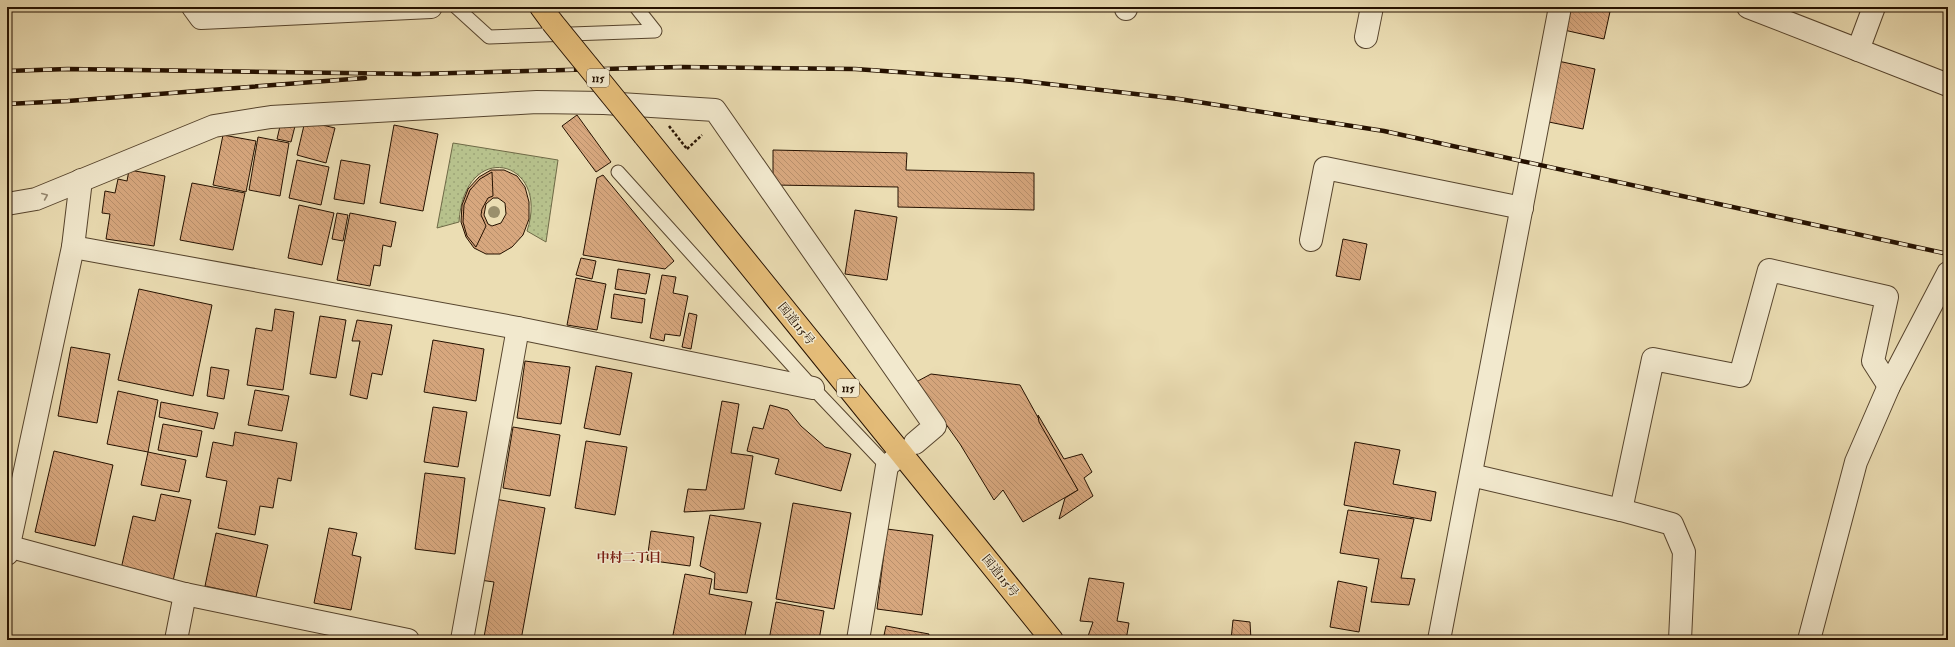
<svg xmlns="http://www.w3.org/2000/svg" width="1955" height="647" viewBox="0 0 1955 647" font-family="'IM FELL Double Pica','Noto Serif JP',serif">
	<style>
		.grass { fill: url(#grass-dots); stroke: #6e6946 }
		.building { fill: url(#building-back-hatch); stroke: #251100; fill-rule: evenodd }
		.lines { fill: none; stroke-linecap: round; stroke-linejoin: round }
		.service-casing { stroke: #56442d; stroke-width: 15 }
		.minor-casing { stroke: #56442d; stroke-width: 24 }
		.tertiary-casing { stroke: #56442d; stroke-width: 24 }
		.trunk-casing { stroke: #251100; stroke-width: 24 }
		.path { stroke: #251100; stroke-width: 2.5; stroke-dasharray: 3 2; stroke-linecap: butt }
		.service { stroke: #f2e9ce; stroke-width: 13 }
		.minor { stroke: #f2e9ce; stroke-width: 22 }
		.tertiary { stroke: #f2e9ce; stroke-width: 22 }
		.trunk { stroke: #e6be7a; stroke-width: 22 }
		.rail-casing { stroke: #251100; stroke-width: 4.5 }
		.rail { stroke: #f2e9ce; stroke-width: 3; stroke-dasharray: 9; stroke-linecap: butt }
		.trunk-bridge-casing { stroke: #251100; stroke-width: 24; stroke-linecap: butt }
		.path-bridge { stroke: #251100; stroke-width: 2.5; stroke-dasharray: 3 2; stroke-linecap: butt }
		.trunk-bridge { stroke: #e6be7a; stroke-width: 22 }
		.tree { fill: #9a8f6c }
		.oneway { stroke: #968871 }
		.labels { text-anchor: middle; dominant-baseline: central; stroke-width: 3; stroke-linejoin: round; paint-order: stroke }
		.shield { fill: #f2e9ce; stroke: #62523e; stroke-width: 1 }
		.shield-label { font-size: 11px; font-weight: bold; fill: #251100 }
		.street-label { font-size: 12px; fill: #251100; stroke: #f2e9ce }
		.neighbourhood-label { font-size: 13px; font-weight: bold; fill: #7a1f14; stroke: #f2e9ce }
	</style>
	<defs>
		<pattern id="grass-dots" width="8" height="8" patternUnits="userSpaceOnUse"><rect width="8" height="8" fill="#b7c18c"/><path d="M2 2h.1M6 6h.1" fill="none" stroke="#9da577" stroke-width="1.8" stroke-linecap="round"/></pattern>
		<pattern id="building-back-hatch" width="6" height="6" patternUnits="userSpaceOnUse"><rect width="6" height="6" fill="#d7a77e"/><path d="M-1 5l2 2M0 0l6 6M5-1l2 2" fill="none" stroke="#b88f6b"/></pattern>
	</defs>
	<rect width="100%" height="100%" fill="#ebddb3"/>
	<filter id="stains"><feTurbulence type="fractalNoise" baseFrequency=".005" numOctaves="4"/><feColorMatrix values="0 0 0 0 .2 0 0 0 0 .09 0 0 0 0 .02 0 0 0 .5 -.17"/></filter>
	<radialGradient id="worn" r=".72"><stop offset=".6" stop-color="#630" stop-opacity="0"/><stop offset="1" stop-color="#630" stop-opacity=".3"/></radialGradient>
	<path class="grass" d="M453,143L558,160L546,242L527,231C551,159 464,138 459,222L437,228Z"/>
	<g class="building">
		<polygon points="1569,7 1611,7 1604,39 1564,30"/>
		<polygon points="1558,61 1595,69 1583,129 1544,121"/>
		<polygon points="577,115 611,162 596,172 562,126"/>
		<polygon points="305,121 335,128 326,163 297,155"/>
		<polygon points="281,122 295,126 291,142 277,139"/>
		<polygon points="394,125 438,134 423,211 380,203"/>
		<polygon points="223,135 256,141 246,192 213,185"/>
		<polygon points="258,137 289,143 280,196 249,190"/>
		<polygon points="773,150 907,153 906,170 1034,173 1034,210 898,207 898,187 773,185"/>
		<polygon points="297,160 329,167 321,205 289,198"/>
		<polygon points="341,160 370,165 364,204 334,199"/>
		<polygon points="129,170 165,176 154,246 106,239 110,214 102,213 105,191 115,193 118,179 127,181"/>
		<path d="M491,170H504L517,176L525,187L529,202V219L523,235L512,247L500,254H486L474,248L466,237L461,222L462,205L468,189L479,177ZM493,198H498L505,203L506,214L501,223L492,226L488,224L484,215L486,204Z"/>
		<polygon points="492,172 493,196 488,198 482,209 481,215 486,226 476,247 467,236 463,222 464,205 470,190 480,179"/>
		<polygon points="603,175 674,261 665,269 583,255 597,178"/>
		<polygon points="192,183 245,193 233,250 180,240"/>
		<polygon points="299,205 334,213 322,265 288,258"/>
		<polygon points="855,210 897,217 887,280 845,274"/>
		<polygon points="337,213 348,215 343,241 332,239"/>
		<polygon points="350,213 396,222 391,247 383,245 380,266 374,265 370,286 337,280"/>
		<polygon points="1343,239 1367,244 1360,280 1336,276"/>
		<polygon points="581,258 596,261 592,279 576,275"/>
		<polygon points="618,269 650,274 646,294 615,289"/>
		<polygon points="662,275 676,277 673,293 688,296 680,336 665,334 664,341 650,338"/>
		<polygon points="576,278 606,284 597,330 567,325"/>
		<polygon points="139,289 212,305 193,396 118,380"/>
		<polygon points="614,294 645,299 642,323 611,318"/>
		<polygon points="275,309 294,312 283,390 247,385 256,328 272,331"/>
		<polygon points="689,313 697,315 691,349 682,347"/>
		<polygon points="320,316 346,320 336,378 310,374"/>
		<polygon points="357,320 392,325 382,375 372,373 367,399 350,395 360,341 352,341"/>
		<polygon points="433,340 484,349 476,401 424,392"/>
		<polygon points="71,347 110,354 97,423 58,416"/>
		<polygon points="525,361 570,367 561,424 517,418"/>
		<polygon points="596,366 632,373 620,435 584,428"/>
		<polygon points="211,367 229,370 224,399 207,396"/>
		<polygon points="931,374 1020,385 1078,490 1023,522 1003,490 994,500 960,444 916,382"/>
		<polygon points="255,390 289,396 282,431 248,425"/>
		<polygon points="118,391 158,400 148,452 107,444"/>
		<polygon points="722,401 739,404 731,453 753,456 744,509 684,512 688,489 706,490"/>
		<polygon points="161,402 218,413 214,429 159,417"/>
		<polygon points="770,405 788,410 801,426 825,447 851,454 841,491 775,474 779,459 747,451 753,427 763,429"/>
		<polygon points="433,407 467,412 458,467 424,462"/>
		<polygon points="1038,415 1064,459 1082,454 1092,472 1084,478 1093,496 1059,519 1065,498 1078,490 1039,422"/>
		<polygon points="163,424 202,431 197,457 158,450"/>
		<polygon points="513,427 560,435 550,496 503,488"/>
		<polygon points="235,432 297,443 291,481 278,478 273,508 260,506 255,535 218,528 227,481 206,477 213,442 233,446"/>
		<polygon points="586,441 627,447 615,515 575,508"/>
		<polygon points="1355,442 1400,450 1393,484 1436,492 1431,521 1344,505"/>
		<polygon points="54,451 113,465 95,546 35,532"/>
		<polygon points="148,452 186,460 179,492 141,485"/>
		<polygon points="425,473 465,478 455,554 415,549"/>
		<polygon points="161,494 191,500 173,581 121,569 133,516 155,521"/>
		<polygon points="495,499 545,508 521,640 498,640 484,637 494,582 480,580"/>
		<polygon points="793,503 851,513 834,609 776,599"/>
		<polygon points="1348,510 1414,519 1401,578 1415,579 1409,605 1371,602 1379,559 1340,553"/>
		<polygon points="710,515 761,523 747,593 714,589 715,573 700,566"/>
		<polygon points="329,528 357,533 352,555 361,557 351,610 314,603"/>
		<polygon points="887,529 933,535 922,615 877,609"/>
		<polygon points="651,531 694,537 690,566 647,560"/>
		<polygon points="216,533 268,545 256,597 205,586"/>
		<polygon points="685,574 712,579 709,594 752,602 744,640 672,640"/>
		<polygon points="1089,578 1124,583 1117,621 1129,623 1126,640 1087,639 1093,622 1080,621"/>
		<polygon points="1338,581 1367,587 1359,632 1330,627"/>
		<polygon points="776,602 824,611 819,640 769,640"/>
		<polygon points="1233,620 1250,622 1251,640 1231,640"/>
		<polygon points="886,626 929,634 928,640 883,640"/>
	</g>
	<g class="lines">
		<defs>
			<g id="service">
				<polyline points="456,7 489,37 655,31 636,7"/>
				<polyline points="618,172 813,388 887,466"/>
			</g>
			<g id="minor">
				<polyline points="193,7 201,18 431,7"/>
				<polyline points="1748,7 1948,85"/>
				<polyline points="1126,9 1126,7"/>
				<polyline points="1366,37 1372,7"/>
				<polyline points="1858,50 1874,7"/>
				<polyline points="7,204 36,199 214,126 271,117 537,102 604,103 715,110 935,426 915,443"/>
				<polyline points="1311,240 1325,168 1522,208"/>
				<polyline points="73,247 518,328 813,388"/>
				<polyline points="1471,475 1621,510 1672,524 1684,552 1680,640"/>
				<polyline points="1621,510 1653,359 1740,376 1769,270 1887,297 1873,361 1889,386"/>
				<polyline points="7,546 185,594 408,640"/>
				<polyline points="176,640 185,594"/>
				<polyline points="462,640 518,328"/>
				<polyline points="858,640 887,466 894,460"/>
				<polyline points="1439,640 1560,7"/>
				<polyline points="1809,640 1856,462 1889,386 1948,273"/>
			</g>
			<polyline id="tertiary" points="7,554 73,247 81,180"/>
			<g id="trunk">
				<polyline points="541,7 552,22"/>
				<polyline points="644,135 1052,640"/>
			</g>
		</defs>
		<use href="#service" class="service-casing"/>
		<use href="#minor" class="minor-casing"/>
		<use href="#tertiary" class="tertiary-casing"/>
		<use href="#trunk" class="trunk-casing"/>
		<g class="path">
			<polyline points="595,11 601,7"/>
			<polyline points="687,149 702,135"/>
		</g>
		<use href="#service" class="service"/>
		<use href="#minor" class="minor"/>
		<use href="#tertiary" class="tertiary"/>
		<use href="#trunk" class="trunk"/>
		<defs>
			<g id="rail">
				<polyline points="7,71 68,69 417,74 680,67 855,69 1014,80 1179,99 1384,131 1948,254"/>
				<polyline points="7,104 68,101 365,78"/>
			</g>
		</defs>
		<use href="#rail" class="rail-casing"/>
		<use href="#rail" class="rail"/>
		<defs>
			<polyline id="trunk-bridge" points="552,22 644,135"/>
		</defs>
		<use href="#trunk-bridge" class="trunk-bridge-casing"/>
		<polyline class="path-bridge" points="669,126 687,149"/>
		<use href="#trunk-bridge" class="trunk-bridge"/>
	</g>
	<circle class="tree" cx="494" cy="212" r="6"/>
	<defs><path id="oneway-chevron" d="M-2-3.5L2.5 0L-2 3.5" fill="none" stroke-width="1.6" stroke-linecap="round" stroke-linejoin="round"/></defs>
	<use class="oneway" href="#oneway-chevron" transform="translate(45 196) rotate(-23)"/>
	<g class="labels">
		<g class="shield">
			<rect x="587" y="69" width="22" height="18" rx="3"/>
			<rect x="837" y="379" width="22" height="18" rx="3"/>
		</g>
		<g class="shield-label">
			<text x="598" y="78">115</text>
			<text x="848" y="388">115</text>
		</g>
		<g class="street-label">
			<text transform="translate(796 324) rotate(51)">国道115号</text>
			<text transform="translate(1000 576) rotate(51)">国道115号</text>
		</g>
		<g class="neighbourhood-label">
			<text x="629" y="558">中村二丁目</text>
		</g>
	</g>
	<rect width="1955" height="647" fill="none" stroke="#ebddb3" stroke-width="24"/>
	<rect x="8" y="8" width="1939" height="631" fill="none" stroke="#251100" stroke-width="2"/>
	<rect x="12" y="12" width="1931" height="623" fill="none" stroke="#251100"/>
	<rect width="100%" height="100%" filter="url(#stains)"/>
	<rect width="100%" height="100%" fill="url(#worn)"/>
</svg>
